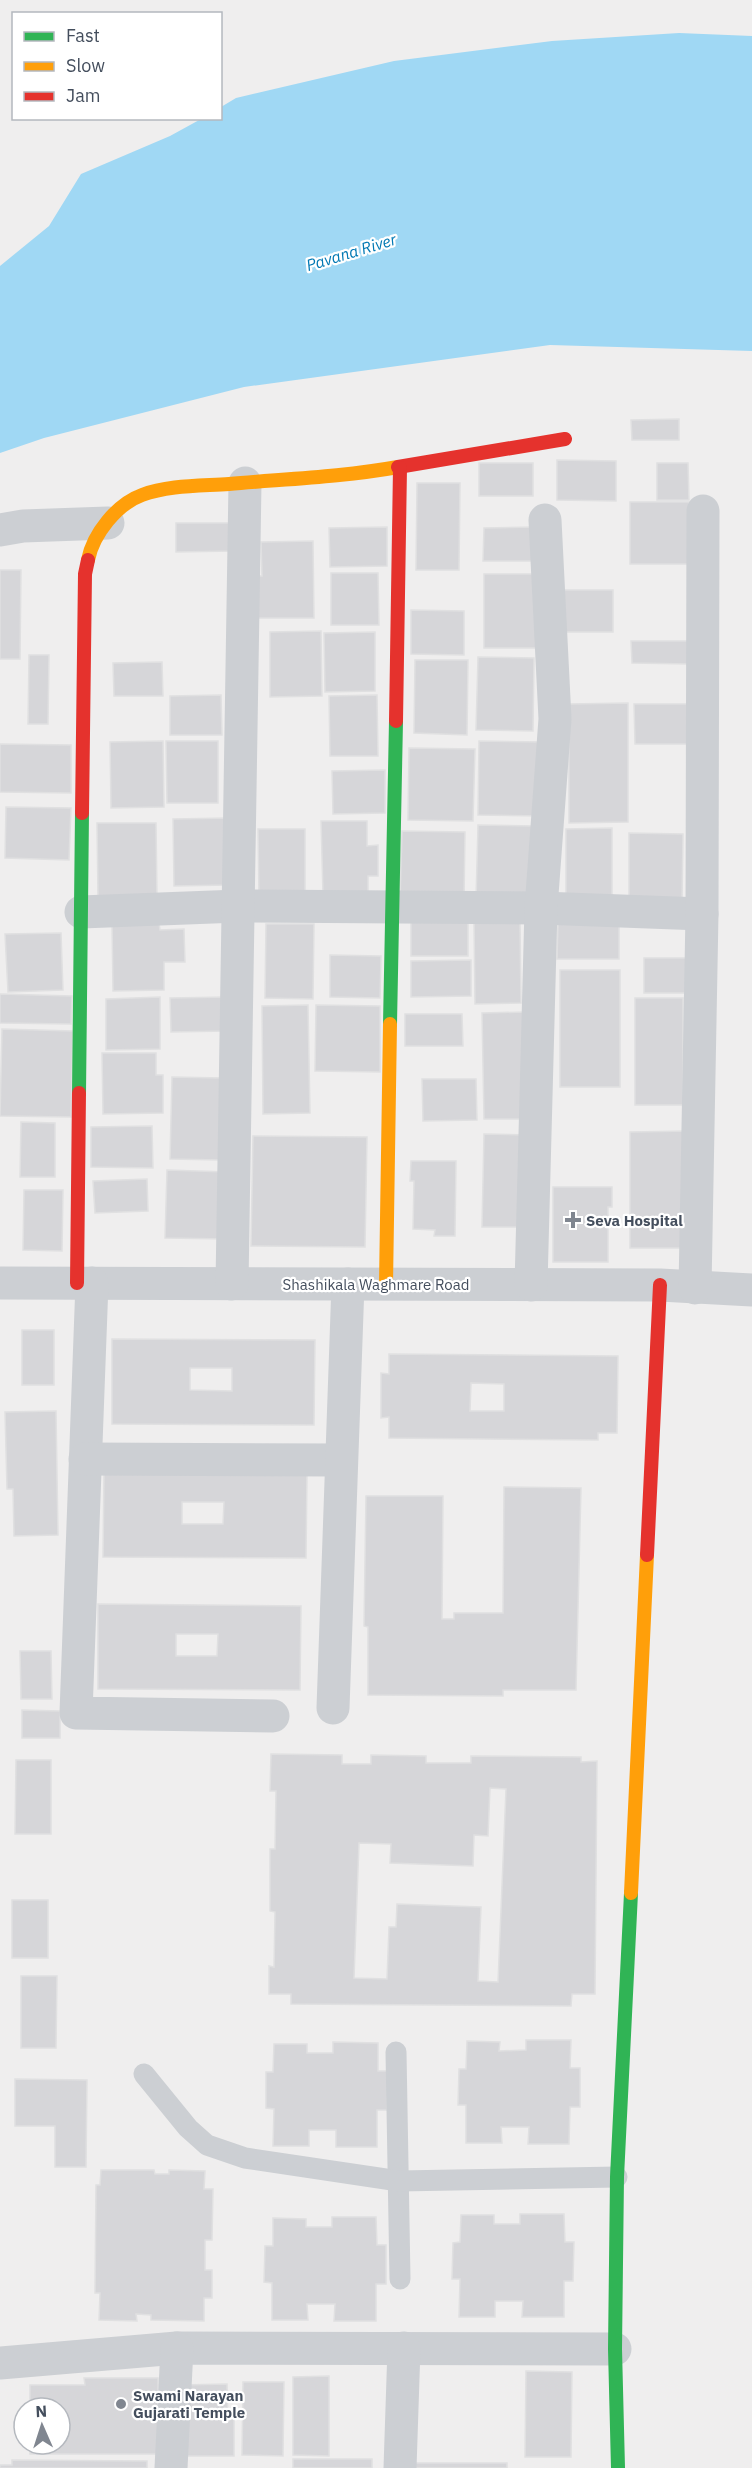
<svg xmlns="http://www.w3.org/2000/svg" width="752" height="2468" viewBox="0 0 752 2468" font-family="'IBM Plex Sans',sans-serif">
	<style>
		.water { fill: #a0d8f4 }
		.building { fill: #d6d6d9; stroke: #e0e0e1; stroke-width: 1.5; fill-rule: evenodd }
		.lines { fill: none; stroke-linecap: round; stroke-linejoin: round }
		.lane { stroke: #cccfd3; stroke-width: 21 }
		.street { stroke: #cccfd3; stroke-width: 33 }
		.fast { stroke: #30b455; stroke-width: 14 }
		.slow { stroke: #ff9f0a; stroke-width: 14 }
		.jam { stroke: #e5322d; stroke-width: 14 }
		.poi-dot { fill: #808690; stroke: #fff; stroke-width: 2 }
		.labels { text-anchor: middle; dominant-baseline: central; stroke-width: 4.5; stroke-linejoin: round; paint-order: stroke }
		.poi-label { font-size: 15px; font-weight: bold; fill: #444e5d; stroke: #fff; text-anchor: start }
		.street-label { font-size: 15px; fill: #444e5d; stroke: #fff }
		.water-label { font-size: 16px; font-style: italic; fill: #0078b3; stroke: #fff }
	</style>
	<rect width="100%" height="100%" fill="#efeeee"/>
	<polygon class="water" points="679,33 752,36 752,351 550,345 244,387 44,438 0,453 0,266 49,226 81,174 170,136 201,119 220,118 221,107 236,98 394,61 552,41"/>
	<g class="building">
		<polygon points="679,419 679,440 632,440 631,420"/>
		<polygon points="557,460 616,461 616,501 557,500"/>
		<rect x="479" y="463" width="54" height="33"/>
		<polygon points="657,463 688,463 689,500 657,500"/>
		<polygon points="417,483 460,483 459,570 416,570"/>
		<polygon points="630,502 689,502 690,564 630,564"/>
		<polygon points="176,523 233,523 233,551 176,552"/>
		<polygon points="387,527 387,566 330,567 329,528"/>
		<polygon points="536,527 537,561 483,561 484,528"/>
		<polygon points="313,541 314,618 252,618 251,576 262,576 261,542"/>
		<polygon points="0,570 21,570 20,659 0,659"/>
		<polygon points="331,573 378,573 379,625 331,625"/>
		<rect x="484" y="574" width="54" height="74"/>
		<rect x="559" y="590" width="54" height="42"/>
		<polygon points="411,610 464,611 464,655 411,654"/>
		<polygon points="321,631 322,696 270,697 270,632"/>
		<polygon points="375,632 375,691 325,692 324,633"/>
		<polygon points="631,641 689,641 689,664 632,663"/>
		<polygon points="29,655 49,655 48,724 28,724"/>
		<polygon points="478,657 534,658 533,731 476,730"/>
		<polygon points="415,660 468,660 467,735 414,733"/>
		<polygon points="162,662 163,696 114,696 113,663"/>
		<polygon points="221,695 222,735 170,735 170,696"/>
		<polygon points="377,695 378,756 330,756 329,696"/>
		<polygon points="628,703 628,822 569,823 569,704"/>
		<polygon points="634,704 695,704 696,744 635,744"/>
		<polygon points="163,741 164,807 111,808 110,742"/>
		<polygon points="166,741 218,741 218,803 167,803"/>
		<polygon points="479,741 544,742 543,816 478,815"/>
		<polygon points="0,744 71,745 71,793 0,792"/>
		<polygon points="409,748 475,749 473,821 408,820"/>
		<polygon points="385,770 385,813 333,814 332,771"/>
		<polygon points="6,807 71,808 69,860 5,858"/>
		<polygon points="228,818 229,885 174,886 173,819"/>
		<polygon points="321,821 367,821 367,846 378,845 378,876 368,876 368,894 323,895"/>
		<polygon points="97,823 156,823 157,897 98,897"/>
		<polygon points="478,825 534,826 533,900 476,899"/>
		<polygon points="612,828 612,902 566,902 566,829"/>
		<polygon points="258,829 305,829 305,898 259,898"/>
		<polygon points="402,831 465,832 464,901 400,900"/>
		<polygon points="629,833 683,834 682,902 629,903"/>
		<polygon points="520,921 521,1003 475,1004 474,922"/>
		<polygon points="558,921 619,921 619,959 557,959"/>
		<rect x="411" y="922" width="57" height="34"/>
		<polygon points="159,923 160,930 184,929 185,962 164,962 164,990 113,991 112,924"/>
		<polygon points="266,924 314,924 313,999 265,998"/>
		<polygon points="61,933 63,990 8,992 5,934"/>
		<polygon points="330,955 381,956 380,998 330,997"/>
		<rect x="644" y="958" width="54" height="35"/>
		<polygon points="471,960 471,996 411,997 411,961"/>
		<rect x="560" y="970" width="60" height="117"/>
		<polygon points="0,994 72,996 71,1024 0,1023"/>
		<polygon points="160,997 160,1049 106,1050 106,999"/>
		<polygon points="227,997 227,1031 171,1032 170,998"/>
		<rect x="635" y="998" width="48" height="107"/>
		<polygon points="308,1005 310,1113 263,1114 262,1006"/>
		<polygon points="316,1005 380,1006 380,1072 315,1071"/>
		<polygon points="526,1012 528,1119 484,1119 482,1013"/>
		<polygon points="405,1014 462,1014 463,1046 405,1046"/>
		<polygon points="2,1029 73,1031 71,1117 0,1116"/>
		<polygon points="102,1053 156,1053 156,1075 163,1075 163,1113 103,1114"/>
		<polygon points="172,1077 222,1078 220,1160 170,1159"/>
		<polygon points="422,1079 476,1079 477,1120 423,1121"/>
		<polygon points="21,1122 55,1123 55,1177 20,1177"/>
		<polygon points="152,1126 153,1168 91,1167 91,1127"/>
		<polygon points="688,1131 681,1248 630,1248 630,1132"/>
		<polygon points="484,1134 529,1135 528,1227 482,1227"/>
		<polygon points="253,1136 367,1137 365,1247 251,1246"/>
		<polygon points="411,1161 456,1161 455,1236 434,1236 435,1230 413,1229 414,1181 410,1181"/>
		<polygon points="167,1170 228,1172 226,1239 165,1238"/>
		<polygon points="147,1179 148,1211 95,1213 93,1181"/>
		<polygon points="553,1187 612,1187 612,1207 608,1207 608,1262 553,1262"/>
		<polygon points="24,1190 63,1190 62,1251 23,1250"/>
		<rect x="22" y="1330" width="32" height="55"/>
		<path d="M112,1339L315,1340L314,1425L112,1424ZM190,1368H232V1391L190,1390Z"/>
		<path d="M389,1354L618,1356L617,1433H598V1440L389,1438V1417L381,1418V1373L389,1374ZM471,1383L504,1384V1411H470Z"/>
		<polygon points="56,1411 58,1535 14,1536 13,1489 7,1489 5,1412"/>
		<path d="M104,1472L307,1474L306,1558L103,1557ZM182,1502H224L223,1524H182Z"/>
		<polygon points="504,1487 581,1488 576,1690 503,1690 503,1696 368,1695 368,1627 364,1626 366,1496 443,1496 442,1619 454,1619 454,1613 503,1613"/>
		<path d="M98,1604L301,1606L300,1690L98,1689ZM176,1634H218L217,1656H176Z"/>
		<polygon points="20,1651 51,1651 52,1699 21,1699"/>
		<polygon points="22,1710 60,1711 60,1738 22,1738"/>
		<path d="M271,1754L342,1755V1764H371V1755L426,1756V1763H471V1756L581,1757V1762L597,1761L595,1994H572L571,2006L291,2004V1994H269V1966L274,1967L275,1912L270,1911V1849H275L276,1791H270ZM490,1788L506,1789L498,1982L478,1981L481,1907L397,1904L396,1927H389L387,1979L354,1978L359,1843L391,1844L390,1863L473,1866L474,1835L488,1836Z"/>
		<polygon points="16,1760 51,1760 51,1834 15,1834"/>
		<rect x="12" y="1900" width="36" height="58"/>
		<polygon points="21,1976 57,1976 56,2048 21,2048"/>
		<polygon points="526,2040 571,2040 570,2068 580,2068 580,2107 570,2107 569,2144 528,2144 529,2127 501,2127 502,2143 466,2143 466,2105 458,2105 459,2069 466,2069 467,2041 500,2042 499,2051 526,2050"/>
		<polygon points="333,2042 378,2043 378,2071 388,2071 387,2110 377,2110 377,2147 336,2147 336,2130 309,2130 309,2146 273,2146 274,2109 266,2108 266,2072 273,2072 274,2044 307,2044 307,2053 333,2053"/>
		<polygon points="15,2079 87,2080 86,2167 55,2167 55,2126 15,2126"/>
		<polygon points="101,2170 154,2170 155,2174 169,2174 169,2170 205,2171 204,2189 213,2189 212,2240 205,2240 205,2270 212,2270 212,2298 204,2298 204,2321 151,2320 151,2315 136,2314 137,2321 99,2320 100,2293 95,2293 96,2185 100,2185"/>
		<polygon points="520,2214 564,2214 565,2242 574,2242 573,2281 564,2281 564,2317 522,2317 523,2301 495,2301 495,2317 459,2317 460,2279 452,2279 453,2243 460,2242 461,2215 494,2215 494,2224 520,2224"/>
		<polygon points="332,2217 376,2217 377,2245 386,2245 386,2284 376,2284 376,2321 334,2321 335,2304 307,2304 308,2320 272,2320 272,2283 264,2282 265,2246 273,2246 273,2218 306,2219 306,2227 332,2227"/>
		<polygon points="526,2371 572,2372 571,2457 525,2457"/>
		<polygon points="329,2376 329,2456 293,2455 293,2377"/>
		<polygon points="84,2378 158,2378 158,2454 30,2454 30,2444 60,2444 60,2408 30,2408 30,2385 85,2385"/>
		<polygon points="243,2382 284,2382 283,2456 242,2455"/>
		<polygon points="227,2384 228,2419 234,2419 234,2456 183,2456 179,2385"/>
		<rect x="293" y="2459" width="79" height="9"/>
		<polygon points="12,2460 147,2461 147,2468 0,2468 0,2465 12,2465"/>
		<rect x="408" y="2463" width="99" height="5"/>
	</g>
	<g class="lines">
		<g class="lane">
			<polyline points="396,2052 400,2279"/>
			<polyline points="144,2074 188,2128 207,2145 245,2158 399,2181 617,2177"/>
		</g>
		<g class="street">
			<polyline points="0,530 23,526 108,523"/>
			<polyline points="81,912 239,906 541,908 702,914"/>
			<polyline points="0,1283 660,1285 752,1290"/>
			<polyline points="92,1283 76,1713 273,1716"/>
			<polyline points="232,1284 245,483"/>
			<polyline points="531,1285 541,908 555,719 545,520"/>
			<polyline points="695,1288 702,914 703,511"/>
			<polyline points="85,1459 340,1460"/>
			<polyline points="333,1708 348,1284"/>
			<polyline points="0,2363 177,2348 615,2349"/>
			<polyline points="171,2468 177,2348"/>
			<polyline points="400,2468 404,2348"/>
		</g>
		<g class="fast">
			<polyline points="390,1024 396,721"/>
			<polyline points="79,1093 82,813"/>
			<polyline points="618,2468 615,2349 617,2177 631,1893"/>
		</g>
		<g class="slow">
			<path d="M88,560C93,534 117,504 142,495C168,485 201,486 229,484C285,479 342,477 398,467"/>
			<polyline points="386,1284 390,1024"/>
			<polyline points="631,1893 647,1555"/>
		</g>
		<g class="jam">
			<polyline points="398,467 565,439"/>
			<polyline points="396,721 400,468"/>
			<polyline points="82,813 85,574 88,560"/>
			<polyline points="77,1283 79,1093"/>
			<polyline points="647,1555 660,1285"/>
		</g>
	</g>
	<g class="poi-dot">
		<path d="M570 1211h6v6h6v6h-6v6h-6v-6h-6v-6h6z"/>
		<circle cx="121" cy="2404" r="6"/>
	</g>
	<g class="labels">
		<g class="poi-label">
			<text x="586" y="1220">Seva Hospital</text>
			<text x="133" y="2395">Swami Narayan<tspan x="133" dy="17">Gujarati Temple</tspan></text>
		</g>
		<g class="street-label">
			<text x="376" y="1284">Shashikala Waghmare Road</text>
		</g>
		<g class="water-label">
			<text transform="translate(351 252) rotate(-17)">Pavana River</text>
		</g>
	</g>
	<rect x="12" y="12" width="210" height="108" fill="#ffffff" stroke="#b4b8be" stroke-width="1.5"/>
	<rect x="24" y="32" width="30" height="9" fill="#30b455" stroke="#b4b8be" stroke-width="1.5"/>
	<text x="66" y="42" font-size="18" fill="#444e5d">Fast</text>
	<rect x="24" y="62" width="30" height="9" fill="#ff9f0a" stroke="#b4b8be" stroke-width="1.5"/>
	<text x="66" y="72" font-size="18" fill="#444e5d">Slow</text>
	<rect x="24" y="92" width="30" height="9" fill="#e5322d" stroke="#b4b8be" stroke-width="1.5"/>
	<text x="66" y="102" font-size="18" fill="#444e5d">Jam</text>
	<g transform="translate(42 2426) rotate(357)"><circle r="28" fill="#ffffff" stroke="#b4b8be" stroke-width="1.5"/>
	<path d="M0-4.5L10 22L0 15L-10 22Z" fill="#808690"/>
	<text y="-9" font-size="16" font-weight="bold" text-anchor="middle" fill="#444e5d">N</text>
	</g>
</svg>
